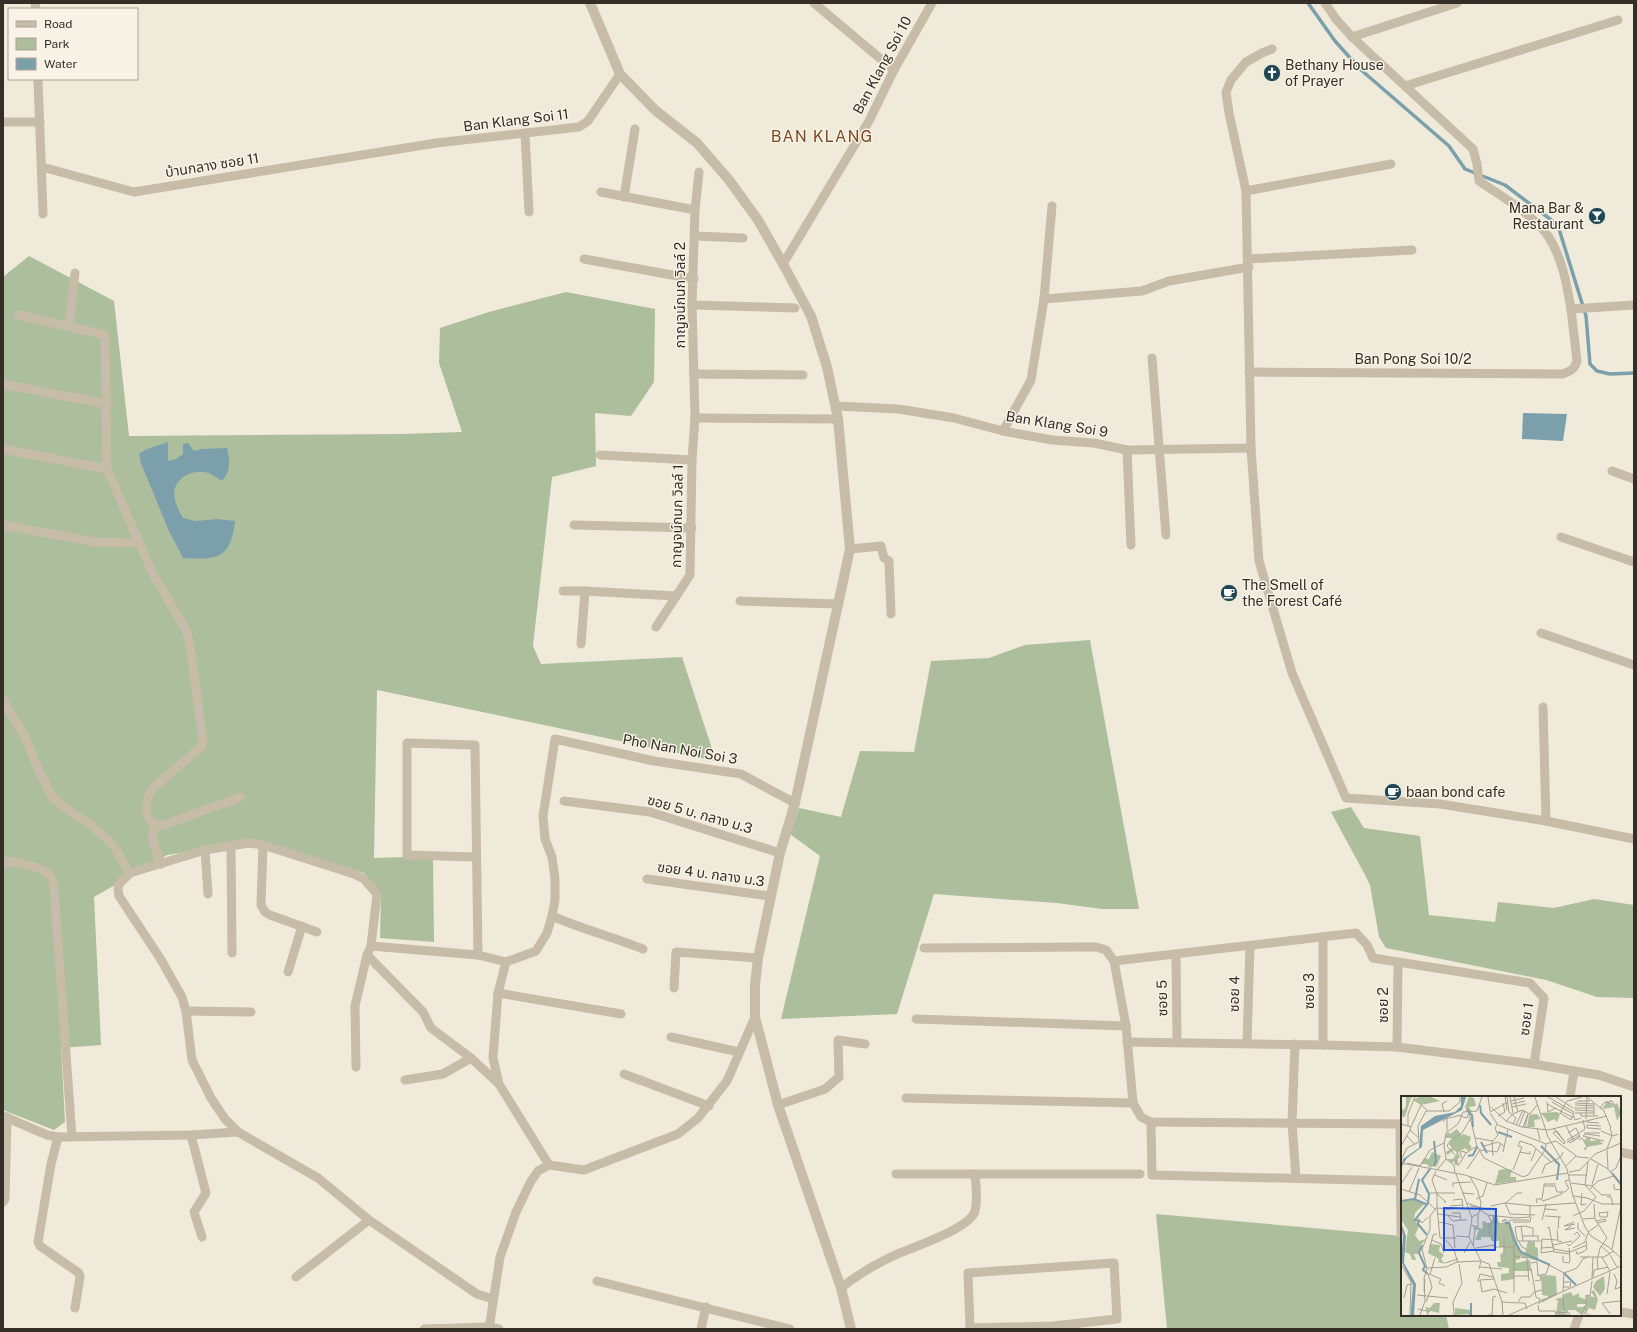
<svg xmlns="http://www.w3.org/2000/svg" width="1637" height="1332" viewBox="0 0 1637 1332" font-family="'Public Sans','Noto Sans Thai',sans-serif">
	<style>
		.green { fill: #acbe9b }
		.water { fill: #7ba0ac }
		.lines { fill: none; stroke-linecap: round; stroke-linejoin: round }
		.stream { stroke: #7ba0ac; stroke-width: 3.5 }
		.minor { stroke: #c7bca7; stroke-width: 9 }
		.tertiary { stroke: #c7bca7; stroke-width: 10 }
		.labels { text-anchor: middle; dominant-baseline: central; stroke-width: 3; stroke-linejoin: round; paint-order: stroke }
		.street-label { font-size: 14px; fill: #342e27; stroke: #f8f3e6 }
		.poi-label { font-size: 14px; fill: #342e27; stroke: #f8f3e6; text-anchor: start }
		.quarter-label { font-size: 16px; letter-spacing: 1px; fill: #7f4b25; stroke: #f8f3e6 }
		.inset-river { fill: none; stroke: #7ba0ac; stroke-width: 2 }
		.inset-road { fill: none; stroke: #a59f92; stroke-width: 1 }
		.view { fill: #1d4ed8; fill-opacity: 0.15; stroke: #1d4ed8; stroke-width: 2 }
		.inset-edge { fill: none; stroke: #342e27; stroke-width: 2 }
	</style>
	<rect width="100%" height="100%" fill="#f0eada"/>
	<g class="green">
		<polygon points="29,256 114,301 129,436 403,434 462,432 439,363 440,328 489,312 566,292 655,309 654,382 631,416 595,413 596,466 552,477 533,646 541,664 682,657 716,761 377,690 374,858 433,856 434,942 380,938 381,894 364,873 249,842 167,855 94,897 101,1045 61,1048 65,1122 54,1130 3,1110 3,277"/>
		<polygon points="1090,640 1139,909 1102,909 1057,903 934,894 897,1014 781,1019 820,856 790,834 799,808 841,817 860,751 914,752 931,661 989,658 1025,645"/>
		<polygon points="1351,807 1364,828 1420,836 1429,915 1495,922 1498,902 1554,908 1594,899 1634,905 1634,998 1597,997 1546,980 1386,948 1379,937 1370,885 1364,873 1331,812"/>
		<polygon points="1156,1214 1402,1236 1402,1315 1446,1315 1449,1329 1167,1329"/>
	</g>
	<g class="water">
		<polygon points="1523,413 1567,414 1563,441 1522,439"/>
		<path d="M168,442V461L176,459L183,454V444L188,443L194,451L202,449L227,448C230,461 231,471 222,481C218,479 215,476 211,474C199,468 179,474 175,488C172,498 178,509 183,518L196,521L218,519L235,521C231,559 217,560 183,558L169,531L141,463L139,454L145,450Z"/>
	</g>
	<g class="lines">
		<polyline class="stream" points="1308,3 1335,41 1360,69 1449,146 1465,169 1505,185 1550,219 1559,229 1586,316 1590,364 1597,371 1610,374 1634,373"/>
		<g class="minor">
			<polyline points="35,3 36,9"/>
			<polyline points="814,3 894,70"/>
			<path d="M1325,3L1336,19L1352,37L1473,149L1477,164L1479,181C1500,195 1535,216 1548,236C1562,257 1567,285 1571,309"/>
			<polyline points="1352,37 1457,3"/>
			<polyline points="1272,49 1262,53 1246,62 1231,80 1226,92 1229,113 1246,191 1251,448 1259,561 1292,673 1346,798 1440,804 1546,821 1634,839"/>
			<polyline points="38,79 43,214"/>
			<polyline points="1405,86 1618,20"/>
			<polyline points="3,122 40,122"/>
			<polyline points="525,133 529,212"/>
			<polyline points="42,167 134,192 436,143 579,127 588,121 620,74"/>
			<polyline points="1246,191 1391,164"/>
			<polyline points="601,192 695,210"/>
			<polyline points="624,197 635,129"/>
			<polyline points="695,236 743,238"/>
			<polyline points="584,259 694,279"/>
			<polyline points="1248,259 1412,250"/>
			<polyline points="783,264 869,121 894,70 932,3"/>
			<polyline points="1044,299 1052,206"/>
			<polyline points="692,305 795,308"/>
			<path d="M19,315L105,335L107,469L152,572L187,632L191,652L203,742L201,747L153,788C146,799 142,817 155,825H164L241,797"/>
			<polyline points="69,327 75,273"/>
			<polyline points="1152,358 1166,535"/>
			<path d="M1249,372L1562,374C1571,371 1574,370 1577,361L1571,309L1634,305"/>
			<polyline points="694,374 803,375"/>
			<polyline points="3,384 107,404"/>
			<polyline points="836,406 898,409 954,418 1003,431 1052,440 1094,443 1127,450 1251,448"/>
			<polyline points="695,418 838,419"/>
			<polyline points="1003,431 1031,380 1044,299 1142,291 1169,281 1249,267"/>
			<polyline points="3,449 107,469"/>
			<polyline points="1127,450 1131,545"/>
			<polyline points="600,455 692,460"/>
			<polyline points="1612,471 1634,479"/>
			<polyline points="3,525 95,542 139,543"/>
			<polyline points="574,525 692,528"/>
			<polyline points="1561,537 1634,562"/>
			<polyline points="850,549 881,546 884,558 889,561 891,614"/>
			<polyline points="563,591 585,591 676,596"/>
			<polyline points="740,601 839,604"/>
			<polyline points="656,627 690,575 692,460 695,418 692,305 695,210 699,172"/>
			<polyline points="1541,633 1634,665"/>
			<polyline points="581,644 585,591"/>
			<polyline points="3,700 25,737 39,771 52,797 69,811 91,825 113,845 130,873"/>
			<polyline points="1543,707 1546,821"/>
			<polyline points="564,801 650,812 780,853"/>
			<polyline points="155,825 152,839 161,864"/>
			<polyline points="263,845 261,905 265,912 270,915 317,932"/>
			<polyline points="231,846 232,953"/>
			<polyline points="205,850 208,894"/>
			<polyline points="476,857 407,855 407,743 475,745 478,955"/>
			<path d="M3,862C14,861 41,866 49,875C52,878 53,882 54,887L72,1137"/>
			<polyline points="647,879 770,896"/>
			<path d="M552,916C582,929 613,937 643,949"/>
			<polyline points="371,946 478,955 506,962"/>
			<polyline points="924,948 1081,947 1096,947 1106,950 1114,961 1126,1026 1133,1103 1141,1117 1151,1122 1402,1124"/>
			<polyline points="367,955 423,1012 431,1028 471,1058 499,1084"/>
			<polyline points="1176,955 1177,1042"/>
			<polyline points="1114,961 1356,933 1367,945 1373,958 1530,983 1544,998 1534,1064"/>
			<polyline points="506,962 536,951 547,933 552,916 555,900 555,879 552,857 545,839 543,816 555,739 654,761 741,774 795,803"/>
			<polyline points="506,962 498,993 493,1058 499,1084 549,1165"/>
			<polyline points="288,972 302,926"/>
			<polyline points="674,988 676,952 758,958"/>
			<polyline points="498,993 621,1014"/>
			<polyline points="186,1011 251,1012"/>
			<polyline points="916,1019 1126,1026"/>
			<polyline points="671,1037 739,1052"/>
			<polyline points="1127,1042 1323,1045 1397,1047 1534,1064 1574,1071 1599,1075 1634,1087"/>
			<polyline points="1247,1043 1250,946"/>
			<polyline points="1295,1044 1292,1123 1296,1178"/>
			<polyline points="1323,1045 1323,937"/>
			<polyline points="1397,1047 1398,963"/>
			<polyline points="624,1074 709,1106"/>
			<polyline points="405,1080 443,1074 471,1058"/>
			<polyline points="1570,1097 1574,1071"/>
			<polyline points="906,1098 1133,1103"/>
			<polyline points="778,1105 825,1089 839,1077 838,1040 865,1044"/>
			<polyline points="3,1116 47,1135 58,1137 191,1135 238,1132 318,1178 369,1220 477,1294 493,1299"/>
			<polyline points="1151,1122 1152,1175 1400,1181"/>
			<polyline points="1400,1124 1401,1233"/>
			<polyline points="238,1132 225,1119 211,1098 192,1060 186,1011 182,997 160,958 119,896 118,889 119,884 130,873 205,850 249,843 263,845 354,874 364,879 377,894 371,946 367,955 355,1006 356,1067"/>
			<polyline points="191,1135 206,1193 194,1212 202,1237"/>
			<polyline points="58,1137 51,1164 38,1242 40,1246 79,1273 80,1277 75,1308"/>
			<polyline points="1620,1152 1634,1155"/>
			<polyline points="896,1174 1140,1174"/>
			<polyline points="3,1202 5,1199 7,1117"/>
			<polygon points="1114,1263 1117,1319 1053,1326 970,1328 968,1273"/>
			<polyline points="296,1277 369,1220"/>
			<polyline points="597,1281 790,1329"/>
			<path d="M841,1288C857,1275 874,1265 893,1256C910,1248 970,1229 975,1211C978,1200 976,1186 975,1174"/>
			<polyline points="1620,1312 1634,1314"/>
			<polyline points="424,1329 490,1327 499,1329"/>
			<polyline points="489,1329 500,1257 516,1212 531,1181 538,1171 549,1165 584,1170 678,1134 698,1118 727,1081 755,1017"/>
			<polyline points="701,1329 706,1307"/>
			<polyline points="1574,1329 1579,1315"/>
		</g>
		<polyline class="tertiary" points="590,3 620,74 655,110 697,143 729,180 758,220 783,264 811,316 827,367 838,419 850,549 795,803 780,853 758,958 755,985 755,1017 778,1105 841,1288 851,1329"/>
	</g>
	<defs>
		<symbol id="church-disc" viewBox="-11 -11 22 22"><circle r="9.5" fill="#1f4653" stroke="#f8f3e6"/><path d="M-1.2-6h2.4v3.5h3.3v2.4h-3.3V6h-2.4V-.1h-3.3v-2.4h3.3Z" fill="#fff"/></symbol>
		<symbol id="bar-disc" viewBox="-11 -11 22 22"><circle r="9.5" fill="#1f4653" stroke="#f8f3e6"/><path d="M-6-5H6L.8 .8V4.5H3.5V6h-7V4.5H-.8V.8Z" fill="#fff"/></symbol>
		<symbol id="cafe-disc" viewBox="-11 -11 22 22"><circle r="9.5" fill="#1f4653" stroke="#f8f3e6"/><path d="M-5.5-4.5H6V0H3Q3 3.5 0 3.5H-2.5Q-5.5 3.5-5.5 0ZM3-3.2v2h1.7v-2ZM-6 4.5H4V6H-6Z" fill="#fff"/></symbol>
	</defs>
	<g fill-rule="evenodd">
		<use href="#church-disc" x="1262" y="63" width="20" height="20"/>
		<use href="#bar-disc" x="1587" y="206" width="20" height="20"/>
		<use href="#cafe-disc" x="1219" y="583" width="20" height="20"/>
		<use href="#cafe-disc" x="1383" y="782" width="20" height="20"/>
	</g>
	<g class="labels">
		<g class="street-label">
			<text transform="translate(882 65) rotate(-62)">Ban Klang Soi 10</text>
			<text transform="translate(516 120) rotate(-7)">Ban Klang Soi 11</text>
			<text transform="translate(212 165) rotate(-9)">บ้านกลาง ซอย 11</text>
			<text transform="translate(680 295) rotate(-90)">กาญจน์กนก วิลล์ 2</text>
			<text x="1413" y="359">Ban Pong Soi 10/2</text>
			<text transform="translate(1057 424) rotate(9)">Ban Klang Soi 9</text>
			<text transform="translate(677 516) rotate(-89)">กาญจน์กนก วิลล์ 1</text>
			<text transform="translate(680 749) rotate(10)">Pho Nan Noi Soi 3</text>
			<text transform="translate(700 814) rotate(16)">ฃอย 5 บ. กลาง ม.3</text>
			<text transform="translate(711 874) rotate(8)">ฃอย 4 บ. กลาง ม.3</text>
			<text transform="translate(1309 991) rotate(-90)">ซอย 3</text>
			<text transform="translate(1234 994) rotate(-89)">ซอย 4</text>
			<text transform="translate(1162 998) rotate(-91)">ซอย 5</text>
			<text transform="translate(1383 1005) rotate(-90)">ซอย 2</text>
			<text transform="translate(1526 1019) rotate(-82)">ซอย 1</text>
		</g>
		<g class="poi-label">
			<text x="1285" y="65">Bethany House<tspan x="1285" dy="16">of Prayer</tspan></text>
			<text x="1584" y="208" text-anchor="end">Mana Bar &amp;<tspan x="1584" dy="16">Restaurant</tspan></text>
			<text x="1242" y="585">The Smell of<tspan x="1242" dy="16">the Forest Café</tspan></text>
			<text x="1406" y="792">baan bond cafe</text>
		</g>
		<g class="quarter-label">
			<text x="822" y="136">BAN KLANG</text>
		</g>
	</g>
	<g transform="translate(1401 1096)">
		<rect width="220" height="220" fill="#f0eada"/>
		<path d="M5,1H13L10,2L4,21L0,20V13L3,14L5,10ZM18,1H30L39,5L20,9L12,4ZM68,1L73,2L75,10L68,11L71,16H66L64,11ZM206,6L213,10L216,7L220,17L216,25L213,11L201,13ZM156,16L159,18L156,26L153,23L147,26L140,17ZM136,18L140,23L133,24L134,31H126L128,19ZM56,33L61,40L62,38L70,41L68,48L71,51L68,55L64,52L57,57L59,62H57V69H54L53,65L51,67L46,63H52L56,57L53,54L46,59L45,56L51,52L47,47L51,42H44L47,36L49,38ZM186,41H190L189,45L198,44L202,48L186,51L183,45ZM31,56L40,60L36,70L34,71L31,66L32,70L29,72L26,68H20L23,62L28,63ZM105,73L111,74L109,81H115V85L94,88L98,74ZM14,103L23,108L14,117L13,123L18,130L14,139L18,145L25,143L19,150V158H13L15,164H11L9,158L4,156L7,134L0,124V105ZM92,119L96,120L98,127L109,126L119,154L124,157L127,145L134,146V151L137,152V165L119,160V163L115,164V167L129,164L130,175H113V183L100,185V178L108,177V172L97,171L96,166H100L99,158L102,157L103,151H98V145H91L90,141H80V144H74L78,134H73L72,130L82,133L81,125L87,128L91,126ZM29,148L39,149L38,155L43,159L40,163L44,168L37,166L38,163L27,157ZM144,179L155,180L156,199L140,207L141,203L147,202V200L141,199L140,180ZM203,180L204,193L199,200L192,191L195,185ZM193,194L197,203L194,214L188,212L185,217L190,219L183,218L185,208H176V211H182L185,209L181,219L174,214H167V217L161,214V217L165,219H155L157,205L154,203L163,201V198L170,196L172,200L178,197V201L186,204L185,200L194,201L190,196ZM33,207H39L38,217L30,215L27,217L24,211L29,212ZM54,212L70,214V218L54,219Z" fill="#acbe9b"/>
		<path d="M60,1H65L61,14L22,34L21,51L6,62L0,72L2,63L18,52L20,30L34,20L54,16L60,10ZM0,127L5,140L3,167L15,188L13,219H10V212L12,189L0,165L2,141Z" fill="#7ba0ac"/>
		<path class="inset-river" d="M79,9L80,17L90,29M66,14L71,19L72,31M97,36L111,41M80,46L86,57M140,50L158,68L156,84M67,60L72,59L76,51M32,70L35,65L33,45M211,77L219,87M14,103L18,83M0,105L13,103L25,108M104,127H108L113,144L120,156L149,169M26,139L17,128L18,125L14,124L27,107L28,98L21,84L29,73M21,149L18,157L24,170L22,174L27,178M163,177L175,189M68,219H70V207"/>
		<path class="inset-road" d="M87,1L89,15M104,1L106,14M106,1L108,16L115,22L112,28M109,1L112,17M113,1L117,16M134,1L147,41L166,73L172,100L184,131L190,140L209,152L220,162M147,1L173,16L172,18M155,1L172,12M186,1L203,15L210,32M110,5L123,2M176,5H189M146,6L147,16L155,12M151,6L172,18L174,24L180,22M174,7L193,8V20M111,8L124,5M146,8L171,21M174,9L192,10M90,11L105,25L121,31L147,34L206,20M111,11L125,8M173,12H193M199,12L203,7L205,6H209L210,4L214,9L205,6M174,14L193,15M43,16L41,8L46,5M89,16L107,6M68,17L76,50M89,17L97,29L145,48L155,45L177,61L188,62M174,17H193M180,17V20H197M59,20L66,22L68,16M97,20L104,16L102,7M172,20L170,24L159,17L166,5L181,1M185,23L186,1M105,25L112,18L121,14L129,18L136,9M42,26L44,23L60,19M185,26L198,27M0,28L10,31L9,34L18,42M115,29L122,14M7,30V18L14,1M118,30L124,15M165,30L173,45M10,31L20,9L26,14M122,31L127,18M124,31L127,18M136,32L139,44M152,32L164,46L163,48M200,33L186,32V29L200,30M46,35V22M200,35L212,40L217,38M167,37L175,32L179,41L169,47L168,45M178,37L184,33L182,24M183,37H199M6,40L14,49M182,40L203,45M182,40L185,38L199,40M74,42L92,45M52,43L61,37L71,20M166,44L177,38M178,44L181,42L186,50L183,53H186M163,45L156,35L152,37L163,48M122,46L131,49L150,66M166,46L178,40M47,48L46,50L54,59M0,50L9,34M76,50L83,62L122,81L127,79M83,50L97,46L104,51M206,53L211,39L209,32M144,54L156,68M206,54L207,73M102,56L107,33M119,56L129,58V55M92,60L91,46L97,39L94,32L96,28M61,62L59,58L61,55L66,57M45,63L53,69L54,77M190,63L207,73L220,90M0,64L6,52L18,46L17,30L25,15H48L59,6V1M130,65L135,53M0,67L64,79L94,89L167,77M6,67L19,70L29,54L43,47M57,70L65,57L76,50M165,70L175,60M66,73L79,54L96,56L100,47M36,74L45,63L43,49L45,37L57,28L62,16L76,15L81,1M112,74L121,51L117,50L119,45L122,46M168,76L179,74L194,58L220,47M209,76L215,72L220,60M55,78L71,122L68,141L80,165L78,173M141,78L144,69L160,61L162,56M34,79L46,84M127,79L144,54L145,48M168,79H186M69,81L76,93L80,107L78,117L71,121M170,87L192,90M0,88L11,71M213,88V93L220,94M191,89L197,68M143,90H154L156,96H164L167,93M143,90V88H155M52,91V87L70,86M192,91L201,99H210M0,93L19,99L35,114M168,93L164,85L168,84M189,93L197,85L213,80M8,96L18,72M29,97H54M61,97L73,98M181,97L180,109L185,108M36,98L45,106H43M172,100L186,102L201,108H220M206,101H210L212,109M75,103L82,100L86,87M140,103L142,105L161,98L160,96M52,104L61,103L62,112M66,107L80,112M104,107L132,110L174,107M104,107L109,118L134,119M105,107L116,97H121M136,107L135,103H141L143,90M193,108L194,123L206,142L199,152L197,161M49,110L62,109M69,110L82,112M90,110L104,107M49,113L36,112L39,142H55M144,113L156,114M79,114L87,119L115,122L129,121V110M207,116L206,121H199L198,117ZM51,117H59L60,124H66M37,118L59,121M92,119L93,127H98M47,120L52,125L60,124M144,120L160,121M172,120L183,115L195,101L184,89L187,66M16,121L21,127L27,121M105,123L101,125H109M182,123L194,122M109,124H128M141,124L145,108M83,125L86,128L91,127L87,119M195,125L204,123L205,125L196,127M38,126L52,129L54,152M112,126H129L130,121M173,126L163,130L174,128M177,127V133L184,140M70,129L77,131V118M87,129H90L88,135L91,144L93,145M120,130L122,145M170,130L164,134L174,132M146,132L148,131L153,156L169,158M157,133L158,121M156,134L157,145L161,146M187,136L197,129M55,140L68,141M122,140H137V144M103,142V157M141,143L140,157L153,155M141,143L156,144M31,144L40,148L43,157M45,144L53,154L57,167M117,145H140M166,148L168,150L179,140L176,136L173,139M72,149L74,134M152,149L171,145M200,150L209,158M29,151L32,139L36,138M93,151H113M75,152L93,149M140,152L153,151M168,152L169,164M172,152L184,146L187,137M125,153L121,151L116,143L114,131L123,130L132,132V140M153,153L169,156M211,153L220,110M175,155L176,158L182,156L186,153L185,150M169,156L186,149L185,145M63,157L69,146M209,159L216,171M113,160L126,162L128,185M162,160V166L168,167L169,164M179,161H203L213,155M196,161L197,173M201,161L209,175M44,167L57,163M130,167L136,166L137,180L139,179M0,168L10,186L9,219M79,171L101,173M26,172L45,171L56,166L80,165L88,168L101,206L102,219M130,172L135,201L139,203L138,208M163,177L176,172L182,163L187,161M28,178L40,183L38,187L44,190M29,178L34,162M213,178L216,185L214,193L220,191M113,180H127M192,181L193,174L207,171M191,182L192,161M93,183L79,184L81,196L93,193L106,197M134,185L140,184L139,179L145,178L148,169L163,177M77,186L79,178L92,181M162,191H169L170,186H163M23,195L24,183M162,196L163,177M113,197V148M162,198L163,219H170M206,198L209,176M16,199L47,202M3,202L6,189L10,188M25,206L31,191L27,178M101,206L117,207L120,201H129L133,196L141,194M118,207H124L126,213M137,209L138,215H154L155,219M17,213L26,215L27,219M155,216L169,217M209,218L201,207L219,205M19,219L24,205L23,182L26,173L21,153L29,133V120L36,111V98L31,84L35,75M53,219L52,206L61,187L58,168M87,219H91L92,201L95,200M108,219L220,170M181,219L185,209V199L189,200L191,185"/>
		<path class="view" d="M43,112L95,113L94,154H43Z"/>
		<rect width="220" height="220" class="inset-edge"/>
	</g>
	<rect width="1637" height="1332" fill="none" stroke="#342e27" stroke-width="8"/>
	<rect x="8" y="8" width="130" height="72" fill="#f8f3e6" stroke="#aaa49a"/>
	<rect x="16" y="21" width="20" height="6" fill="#c7bca7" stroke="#aaa49a"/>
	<text x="44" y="28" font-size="12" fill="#342e27">Road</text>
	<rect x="16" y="38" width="20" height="12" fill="#acbe9b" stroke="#aaa49a"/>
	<text x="44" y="48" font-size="12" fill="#342e27">Park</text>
	<rect x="16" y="58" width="20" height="12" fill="#7ba0ac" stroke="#aaa49a"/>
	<text x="44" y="68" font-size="12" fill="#342e27">Water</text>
</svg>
